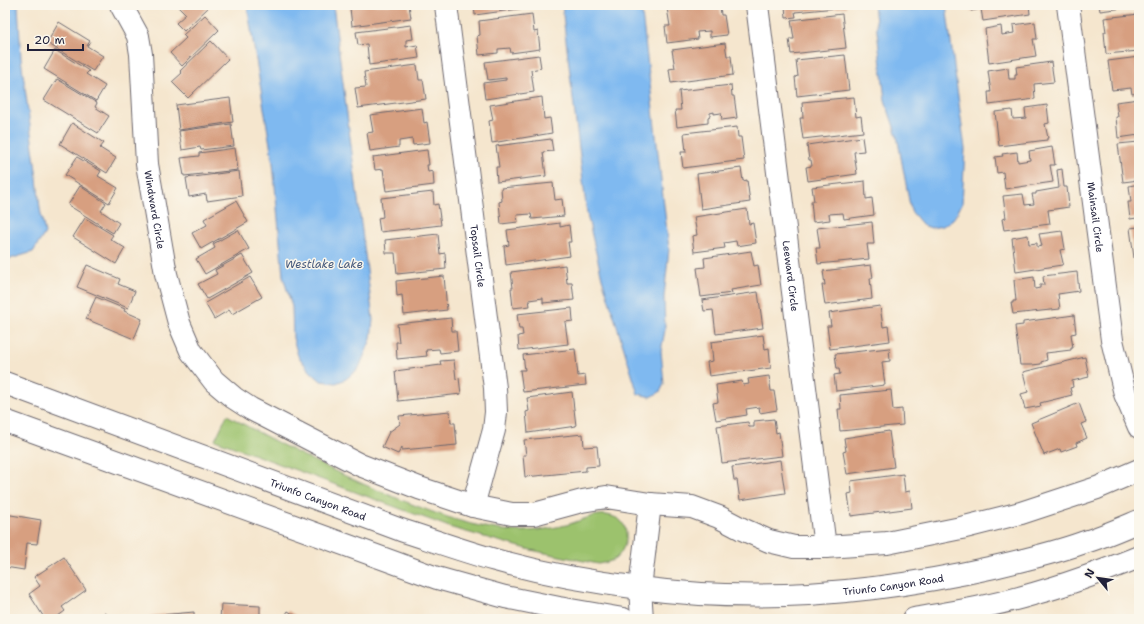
<svg xmlns="http://www.w3.org/2000/svg" width="1144" height="624" viewBox="0 0 1144 624" font-family="'Shantell Sans',sans-serif">
	<style>
		.green { fill: #9cc26d; stroke: #5f7254 }
		.water { fill: #7fb9f0; stroke: #506e96 }
		.building { fill: #d79f80 }
		.lines { fill: none; stroke-linecap: round; stroke-linejoin: round }
		.minor-casing { stroke: #6c676e; stroke-width: 24 }
		.tertiary-casing { stroke: #6c676e; stroke-width: 24 }
		.minor { stroke: #fff; stroke-width: 22 }
		.tertiary { stroke: #fff; stroke-width: 22 }
		.labels { text-anchor: middle; dominant-baseline: central; stroke-width: 3; stroke-linejoin: round; paint-order: stroke }
		.street-label { font-size: 10px; fill: #22223b; stroke: #fbf7ec }
		.water-label { font-size: 11px; font-style: italic; fill: #43577a; stroke: #fbf7ec }
	</style>
	<rect width="100%" height="100%" fill="#fbf7ec"/>
	<filter id="ink" filterUnits="userSpaceOnUse"><feTurbulence type="fractalNoise" baseFrequency=".025" numOctaves="2"/><feDisplacementMap in="SourceGraphic" scale="8" xChannelSelector="R" yChannelSelector="G"/><feConvolveMatrix kernelMatrix="1 2 1 2 8 2 1 2 1" color-interpolation-filters="sRGB"/></filter>
	<filter id="wash" filterUnits="userSpaceOnUse"><feTurbulence type="fractalNoise" baseFrequency=".012" numOctaves="4" result="noise"/><feDisplacementMap in="SourceGraphic" scale="16" xChannelSelector="R" yChannelSelector="G"/><feGaussianBlur stdDeviation="0.9" result="paint"/><feColorMatrix in="noise" values="0 0 0 0 0 0 0 0 0 0 0 0 0 0 0 0 0 1.4 0 .05"/><feComposite in="paint" operator="in"/></filter>
	<g filter="url(#wash)">
		<rect width="100%" height="100%" fill="#f5e6ce"/>
		<path class="green" d="M227,415C284,447 343,477 404,501C439,515 475,528 512,531C530,532 549,529 566,525C579,522 593,513 607,515C612,516 618,518 621,521C631,532 625,551 615,559C610,562 604,563 598,564L531,550L452,528L215,440Z"/>
		<g class="water">
			<polygon points="5,5 18,5 21,58 37,178 40,209 45,233 33,252 10,259 5,258"/>
			<polygon points="247,5 333,5 367,270 373,320 371,339 359,368 346,379 336,383 321,381 309,370 298,356 293,338 292,307 283,276 273,163"/>
			<polygon points="562,5 641,5 669,249 664,297 665,330 661,351 664,384 660,392 651,397 638,394 602,278 587,214 564,24"/>
			<polygon points="874,5 946,5 965,149 962,204 954,218 943,226 931,228 923,225 911,211 897,136 885,100"/>
		</g>
		<g id="blocks">
			<g class="building">
				<polygon points="181,5 211,5 184,31 176,23 186,14 179,7"/>
				<polygon points="355,5 409,5 411,18 352,26 350,8 356,7"/>
				<polygon points="474,5 533,5 533,7 475,15"/>
				<polygon points="687,5 720,5 721,15 724,15 727,35 710,37 710,31 697,32 698,39 667,43 665,26 670,26 667,8"/>
				<polygon points="785,5 846,5 846,7 795,12 796,17 786,18"/>
				<polygon points="970,5 1029,5 1030,14 983,21 981,9 971,11"/>
				<polygon points="1099,5 1139,5 1139,6 1100,11"/>
				<polygon points="532,14 534,32 538,31 540,49 511,53 510,48 498,49 498,53 479,55 477,36 480,35 479,21"/>
				<polygon points="842,14 846,48 791,54 789,39 794,39 791,20"/>
				<polygon points="1139,14 1139,51 1106,54 1104,32 1106,32 1104,18"/>
				<polygon points="205,15 219,30 182,66 170,53 186,38 183,35"/>
				<polygon points="59,22 90,41 87,46 103,56 93,71 47,43"/>
				<polygon points="1035,22 1037,39 1033,39 1036,56 989,63 985,29 1001,26 1002,35 1014,33 1013,25"/>
				<polygon points="411,25 413,39 406,40 406,47 417,45 419,58 369,65 367,44 358,45 356,32"/>
				<polygon points="211,41 228,59 188,98 172,82 182,73 180,71"/>
				<polygon points="725,43 727,56 731,56 733,75 671,83 669,69 675,68 672,50"/>
				<polygon points="55,50 89,71 86,74 105,86 96,101 44,69"/>
				<polygon points="539,55 541,68 531,70 534,92 485,99 483,83 506,80 506,78 488,80 485,62"/>
				<polygon points="845,55 849,90 797,96 795,77 798,76 796,60"/>
				<polygon points="1139,57 1139,93 1132,94 1131,88 1112,90 1108,61"/>
				<polygon points="1051,62 1054,82 1034,84 1035,99 989,105 988,92 991,92 988,71 1008,68 1009,79 1015,79 1015,75 1017,75 1016,67"/>
				<polygon points="417,65 419,80 423,80 426,99 358,108 355,88 366,87 364,72"/>
				<polygon points="57,79 97,103 95,107 109,116 98,133 44,100"/>
				<polygon points="731,85 732,96 734,96 737,118 722,120 721,113 714,114 714,112 710,113 710,116 708,117 708,123 677,127 675,110 681,110 679,91"/>
				<polygon points="542,97 544,119 550,118 552,133 492,143 489,121 493,120 490,105"/>
				<polygon points="854,97 856,117 861,116 863,132 803,139 800,118 803,118 802,102"/>
				<polygon points="230,98 233,122 179,130 176,105"/>
				<polygon points="1139,99 1139,135 1118,138 1116,117 1118,117 1116,102"/>
				<polygon points="1047,105 1049,123 1045,124 1048,138 1047,138 1047,140 999,146 995,112 1012,110 1013,119 1026,118 1025,108"/>
				<polygon points="422,108 424,123 427,122 430,143 413,145 412,139 399,141 399,147 370,151 367,133 373,132 370,115"/>
				<polygon points="72,123 104,143 100,148 116,158 107,173 60,144"/>
				<polygon points="231,124 234,146 201,150 200,147 182,150 179,131"/>
				<polygon points="737,127 738,137 741,137 744,160 683,168 681,152 686,152 684,133"/>
				<polygon points="862,137 864,151 854,152 857,174 808,181 806,167 812,166 811,160 809,160 807,145"/>
				<polygon points="551,139 553,151 543,152 546,176 497,182 496,167 499,167 496,146"/>
				<polygon points="1139,142 1139,180 1123,182 1118,144"/>
				<polygon points="1052,147 1055,165 1050,165 1053,182 1005,189 1003,172 997,173 995,157 1003,156 1002,154 1017,152 1018,162 1030,160 1029,151"/>
				<polygon points="235,148 238,170 184,176 181,158 199,156 199,153"/>
				<polygon points="427,150 429,165 427,165 428,172 433,171 434,185 386,191 383,169 375,170 373,157"/>
				<polygon points="77,157 101,171 98,176 118,188 109,203 65,175"/>
				<polygon points="741,168 743,181 747,180 750,202 701,209 697,174"/>
				<polygon points="1062,169 1064,187 1067,187 1069,207 1048,210 1050,224 1004,230 1002,219 1006,218 1003,196 1023,194 1025,205 1034,204 1032,194 1036,194 1036,192 1059,188 1057,170"/>
				<polygon points="239,171 242,196 207,201 206,194 189,197 186,178"/>
				<polygon points="865,181 866,199 872,198 874,215 844,219 843,213 829,214 830,220 813,222 811,201 814,201 812,187"/>
				<polygon points="553,183 555,200 562,199 564,216 532,219 531,214 517,215 518,222 501,224 499,202 502,201 501,188"/>
				<polygon points="1139,184 1139,220 1137,221 1137,218 1130,219 1128,202 1131,202 1129,186"/>
				<polygon points="80,186 106,203 101,211 119,223 113,233 68,205"/>
				<polygon points="433,192 434,205 438,204 441,225 380,232 378,218 383,217 381,198"/>
				<polygon points="236,201 248,222 201,249 192,233 207,225 204,219"/>
				<polygon points="747,209 749,224 753,223 756,243 737,246 736,241 724,243 725,248 694,252 692,236 697,235 694,217"/>
				<polygon points="85,218 113,235 110,239 125,248 116,264 73,237"/>
				<polygon points="872,222 874,244 867,244 869,259 818,264 816,248 820,248 817,228"/>
				<polygon points="560,223 560,227 569,225 571,242 568,242 570,256 506,265 504,246 509,245 507,230"/>
				<polygon points="1139,227 1139,257 1134,258 1130,228"/>
				<polygon points="238,230 249,249 205,274 196,259 215,248 213,244"/>
				<polygon points="1062,231 1065,249 1060,250 1063,263 1062,265 1016,272 1012,238 1028,235 1029,244 1037,243 1037,247 1042,246 1039,234"/>
				<polygon points="438,234 440,254 445,253 446,269 397,274 395,253 386,253 385,240"/>
				<polygon points="751,251 754,266 758,265 761,285 731,290 732,293 701,297 697,268 705,267 704,258"/>
				<polygon points="242,255 253,273 207,299 198,284 217,274 215,270"/>
				<polygon points="87,265 120,279 118,284 135,291 128,308 77,287"/>
				<polygon points="565,265 567,283 572,283 574,300 543,303 543,298 529,300 530,306 513,308 511,288 513,288 511,272"/>
				<polygon points="871,265 873,278 870,278 872,299 825,305 822,285 825,285 823,271"/>
				<polygon points="1077,272 1079,291 1058,294 1060,309 1013,314 1011,303 1013,303 1013,301 1016,301 1014,280 1034,277 1035,289 1040,288 1040,285 1044,285 1043,276"/>
				<polygon points="444,276 447,310 404,315 402,295 397,296 396,281"/>
				<polygon points="250,277 262,297 232,314 229,310 214,319 205,303"/>
				<polygon points="758,292 763,328 716,334 713,310 704,311 702,300"/>
				<polygon points="96,297 125,309 124,311 142,319 134,339 86,319"/>
				<polygon points="880,306 883,327 888,326 890,341 830,349 827,326 831,326 829,313"/>
				<polygon points="572,308 573,321 565,322 568,344 519,350 518,336 523,335 522,329 519,329 517,314"/>
				<polygon points="1074,315 1076,333 1071,334 1073,348 1071,348 1071,350 1046,353 1047,360 1041,362 1041,364 1032,365 1020,365 1015,326 1023,325 1023,322"/>
				<polygon points="451,318 452,331 456,331 458,351 440,353 439,349 426,350 427,356 397,359 396,342 399,342 397,324"/>
				<polygon points="763,335 765,349 769,348 771,368 709,376 707,362 713,361 711,342"/>
				<polygon points="889,348 890,361 882,362 885,385 836,391 834,375 840,374 839,369 837,369 835,354"/>
				<polygon points="575,349 578,376 585,375 586,385 523,392 520,370 525,370 523,355"/>
				<polygon points="1085,357 1089,377 1072,381 1073,387 1070,388 1072,395 1040,403 1041,406 1025,409 1021,394 1028,392 1023,372"/>
				<polygon points="454,360 456,379 459,378 461,394 398,401 395,371 441,365 440,361"/>
				<polygon points="769,376 771,391 774,391 777,410 760,413 759,407 746,409 747,415 716,420 713,403 718,402 716,385 742,381 743,385 749,384 748,379"/>
				<polygon points="891,390 893,410 902,409 903,425 840,431 838,409 841,409 840,395"/>
				<polygon points="572,392 576,426 528,433 526,412 529,411 527,398"/>
				<polygon points="1079,403 1086,422 1081,424 1087,438 1076,443 1077,446 1061,452 1060,449 1044,455 1031,423"/>
				<polygon points="450,411 451,423 455,423 457,445 402,450 402,447 398,454 382,447 389,432 400,424 399,416"/>
				<polygon points="774,419 776,433 779,432 782,456 722,463 717,426 748,422 749,427 754,427 754,421"/>
				<polygon points="889,431 894,467 847,474 843,452 846,451 844,438"/>
				<polygon points="583,434 584,447 597,446 599,466 586,467 586,471 525,477 523,455 526,455 524,440"/>
				<polygon points="780,460 785,493 740,500 737,480 734,480 732,467"/>
				<polygon points="903,474 905,492 910,491 912,508 851,516 848,494 852,493 851,481"/>
				<polygon points="5,514 41,520 37,544 27,543 24,570 5,567"/>
				<polygon points="64,557 86,590 62,607 65,611 54,619 45,619 29,594 40,586 34,577"/>
				<polygon points="221,604 260,606 260,619 220,619"/>
				<polygon points="288,611 301,619 283,619"/>
				<polygon points="194,612 194,619 149,619 149,616"/>
				<polygon points="105,613 107,619 89,619"/>
			</g>
		</g>
	</g>
	<g filter="url(#ink)">
		<use href="#blocks" fill-opacity="0" stroke="#6c676e" stroke-width="1"/>
		<g class="lines">
			<defs>
				<g id="minor">
					<path id="s1" d="M121,5L138,36L141,54L147,164L166,274L179,323L191,351L214,381L234,398L251,409L360,465L419,488L473,506L512,514H534L582,501L606,497L650,504L692,507L719,517L742,529L769,541L794,547H825L887,543L961,528L1021,513L1097,488L1139,470"/>
					<path id="s2" d="M446,5L495,388L496,412L494,430L473,506"/>
					<path id="s3" d="M757,5L825,547"/>
					<path id="s4" d="M1068,5L1112,340L1125,394L1139,427"/>
					<polyline points="642,619 640,588 650,504"/>
				</g>
				<g id="tertiary">
					<path id="s5" d="M5,383L401,530C432,540 463,551 495,560C542,573 591,582 640,588C758,604 879,593 994,567C1024,560 1054,553 1082,543C1102,537 1120,529 1139,521"/>
					<polyline points="5,421 437,578 505,597 559,608 623,619"/>
					<path d="M914,619C954,612 994,606 1033,594C1069,584 1104,571 1139,557"/>
				</g>
			</defs>
			<use href="#minor" class="minor-casing"/>
			<use href="#tertiary" class="tertiary-casing"/>
			<use href="#minor" class="minor"/>
			<use href="#tertiary" class="tertiary"/>
		</g>
	</g>
	<g class="labels">
		<g class="street-label">
			<text stroke="none"><textPath href="#s1" startOffset="210">Windward Circle</textPath></text>
			<text stroke="none"><textPath href="#s4" startOffset="214">Mainsail Circle</textPath></text>
			<text stroke="none"><textPath href="#s2" startOffset="253">Topsail Circle</textPath></text>
			<text stroke="none"><textPath href="#s3" startOffset="273">Leeward Circle</textPath></text>
			<text stroke="none"><textPath href="#s5" startOffset="334">Triunfo Canyon Road</textPath></text>
			<text stroke="none"><textPath href="#s5" startOffset="923">Triunfo Canyon Road</textPath></text>
		</g>
		<g class="water-label">
			<text x="324" y="264">Westlake Lake</text>
		</g>
	</g>
	<rect width="1144" height="624" fill="none" stroke="#fbf7ec" stroke-width="20"/>
	<g transform="translate(1098 578) rotate(299)" stroke="#fbf7ec" stroke-width="3" paint-order="stroke">
	<path d="M0-3L7 15L0 10L-7 15Z" fill="#22223b"/>
	<text y="-6" font-size="11" font-weight="bold" text-anchor="middle" fill="#22223b">N</text>
	</g>
	<path d="M28 44v6h55v-6" fill="none" stroke="#22223b" stroke-width="2"/>
	<text x="34" y="44" font-size="12" fill="#22223b" stroke="#fbf7ec" stroke-width="3" paint-order="stroke">20 m</text>
</svg>
